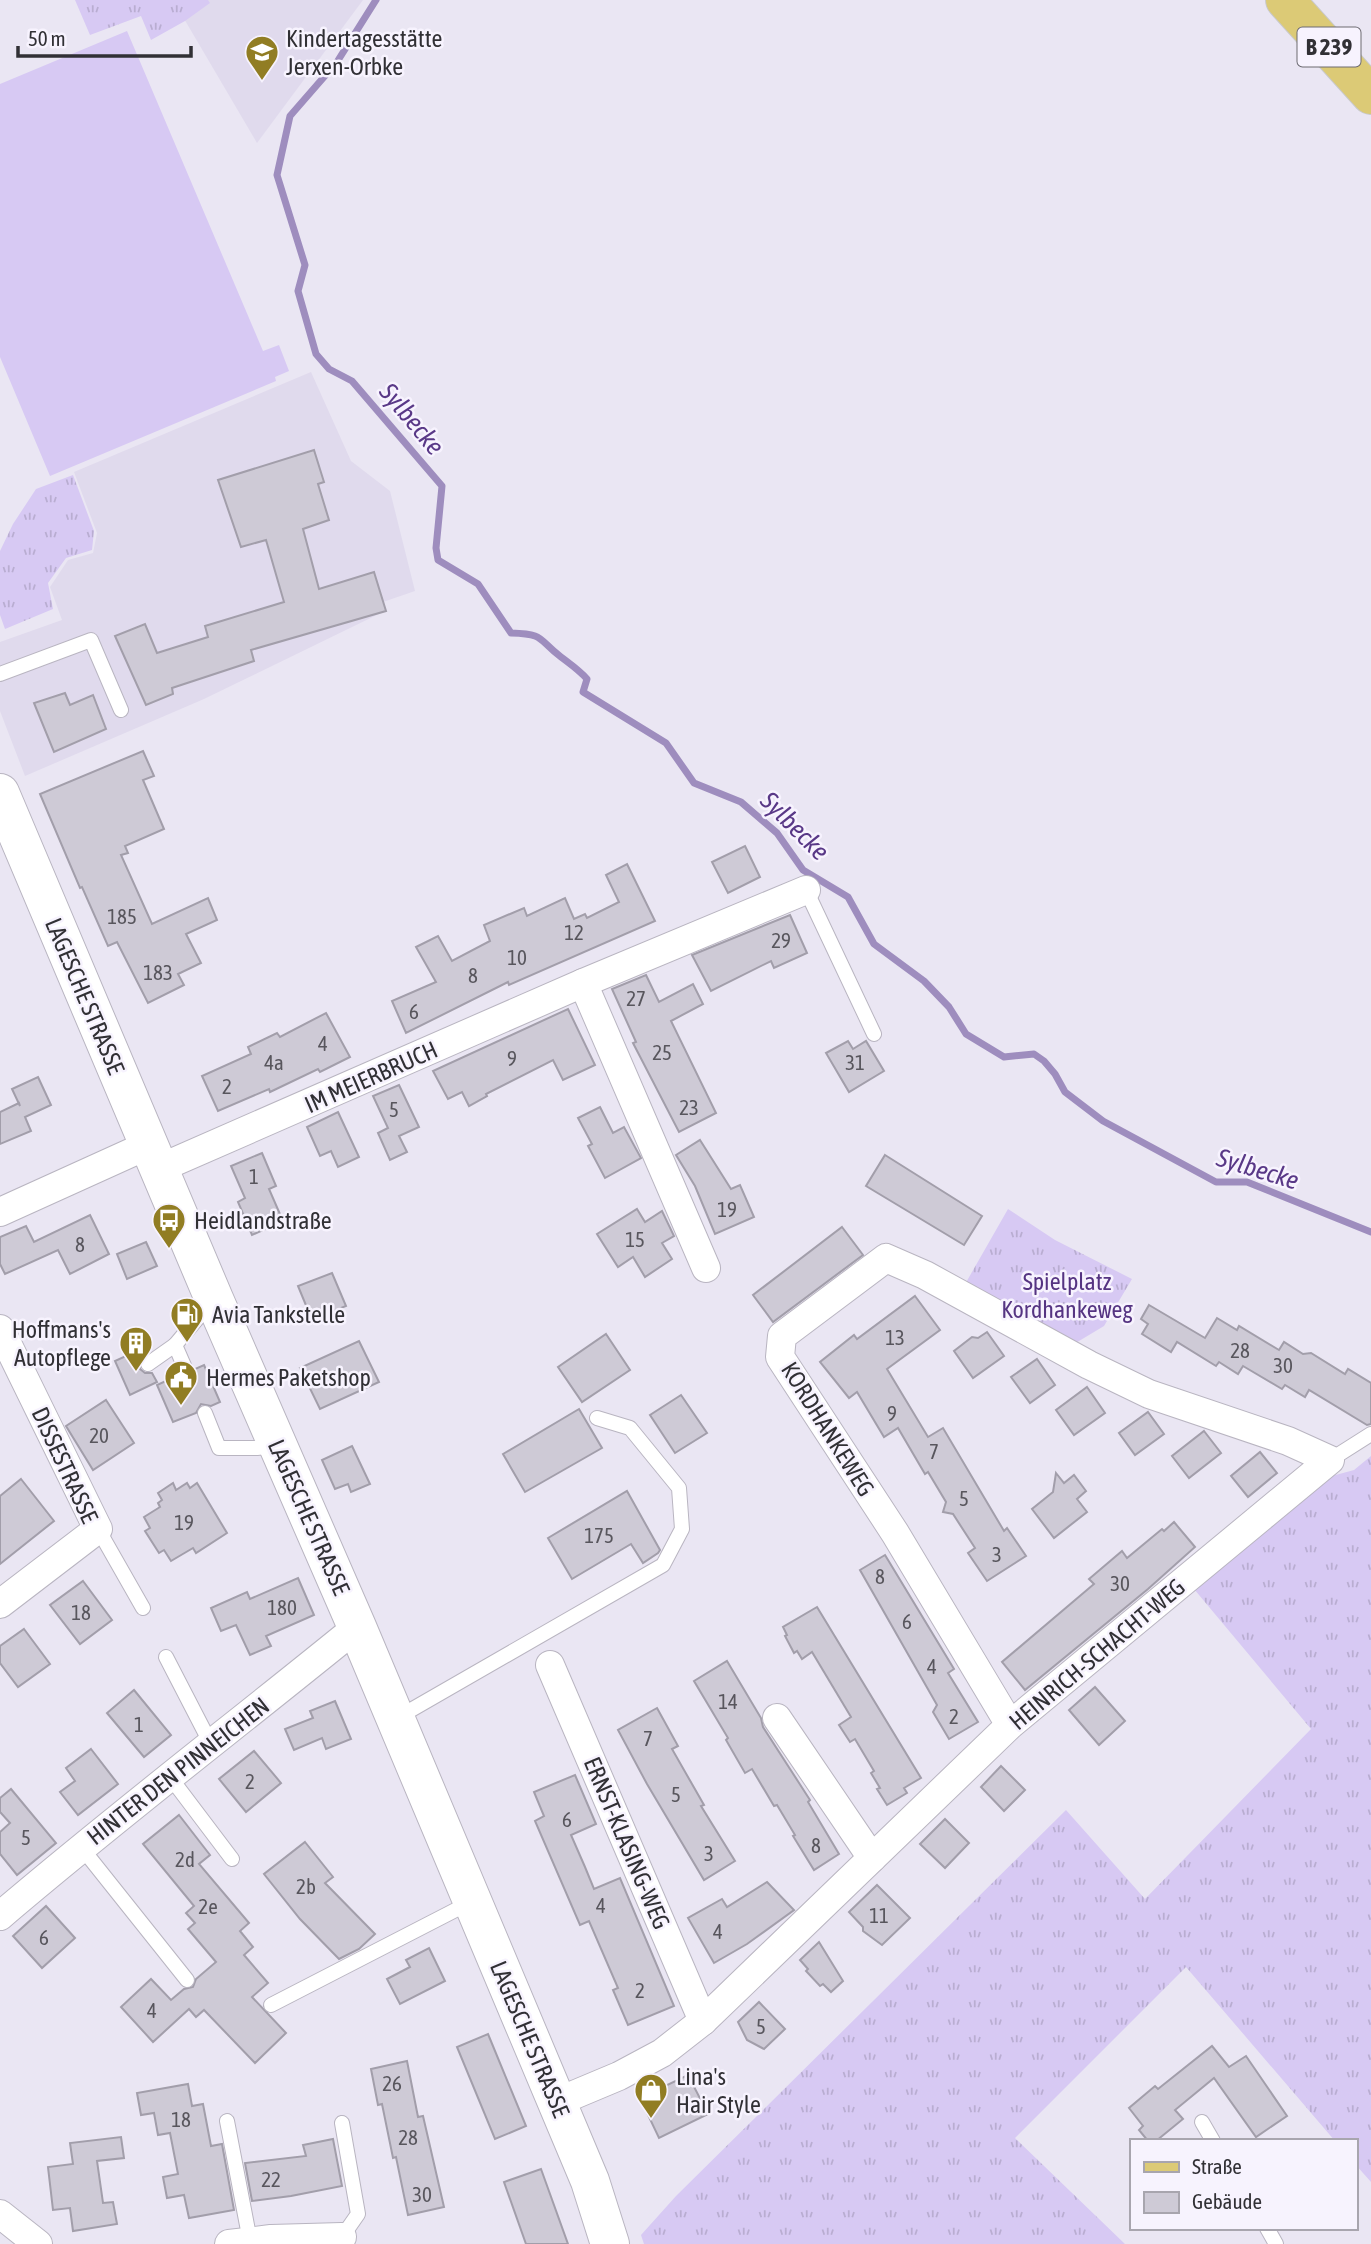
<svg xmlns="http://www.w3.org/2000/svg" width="1371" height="2244" viewBox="0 0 1371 2244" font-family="'Asap Condensed',sans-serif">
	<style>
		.built { fill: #e0daed }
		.grass { fill: url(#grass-tufts) }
		.pitch { fill: #d7c9f3 }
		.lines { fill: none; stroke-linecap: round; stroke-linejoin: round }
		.stream { stroke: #9e8dbe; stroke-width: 7 }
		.building { fill: #cecad6; stroke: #a29eaa; stroke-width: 2 }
		.lane-casing { stroke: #b9b5c1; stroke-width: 16 }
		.street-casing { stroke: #b9b5c1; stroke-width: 30 }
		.secondary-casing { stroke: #b9b5c1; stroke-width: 40 }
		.primary-casing { stroke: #c9c9ca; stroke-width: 40 }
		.lane { stroke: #fff; stroke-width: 14 }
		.street { stroke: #fff; stroke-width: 28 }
		.secondary { stroke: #fff; stroke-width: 38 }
		.primary { stroke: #dcca76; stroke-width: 38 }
		.labels { text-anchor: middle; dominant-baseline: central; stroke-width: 5; stroke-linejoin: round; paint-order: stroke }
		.number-label { font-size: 21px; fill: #58565d }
		.shield { fill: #f7f3fe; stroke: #6c6a71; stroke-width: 2 }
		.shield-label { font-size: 23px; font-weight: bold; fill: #313035 }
		.poi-label { font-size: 24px; fill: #313035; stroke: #f7f3fe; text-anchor: start }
		.street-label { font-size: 24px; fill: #313035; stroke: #f7f3fe }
		.park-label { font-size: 24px; fill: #553482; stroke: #f7f3fe }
		.water-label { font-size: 26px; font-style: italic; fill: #593887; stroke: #f7f3fe }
	</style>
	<defs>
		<pattern id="grass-tufts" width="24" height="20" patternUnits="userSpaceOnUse" patternTransform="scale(1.75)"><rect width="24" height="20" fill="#d7c9f3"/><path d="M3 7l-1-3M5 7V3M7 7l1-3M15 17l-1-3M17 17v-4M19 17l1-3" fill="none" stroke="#b9add1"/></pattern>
	</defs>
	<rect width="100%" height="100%" fill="#eae6f3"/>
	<g class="built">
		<polygon points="173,0 363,0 257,143"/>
		<polygon points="311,372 351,461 390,491 415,591 383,602 385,611 204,699 25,776 0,711 0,642 62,620 50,587 68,560 93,553 97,533 74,472"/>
	</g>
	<g class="grass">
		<polygon points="75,0 208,0 210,3 185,21 151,40 141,16 90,35"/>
		<polygon points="73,475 94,531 92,550 66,558 48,583 53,609 5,629 0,615 0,551 13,524 36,489"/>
		<polygon points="1008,1209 1055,1240 1132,1279 1104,1326 1074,1344 964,1286"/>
		<polygon points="1371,1456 1371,2182 1355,2164 1355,2141 1335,2141 1186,1967 1015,2138 1125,2244 644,2244 641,2235 676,2196 1066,1810 1145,1899 1311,1729 1194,1589 1332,1476 1354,1470"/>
	</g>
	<polygon class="pitch" points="127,31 263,351 279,345 289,371 275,377 276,381 50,476 0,357 0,84"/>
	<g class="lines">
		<path class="stream" d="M376,0L337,62L290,116L277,175L305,265L298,291L316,354L329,369L352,381L442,486L436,548L438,560L478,584L511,633C546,634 537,639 561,657C570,664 579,670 587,679L583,692L666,743L694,783L741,802L777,833L803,870L848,897L874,944L924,981L949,1007L966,1034L1004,1057L1034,1054L1044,1061L1055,1074L1065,1092L1103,1121L1216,1182H1247L1371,1232"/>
	</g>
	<g class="building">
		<polygon points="314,450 324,482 318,484 329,520 303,529 319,589 374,572 386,611 251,650 254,661 172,688 173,694 146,705 115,636 145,624 157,653 208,637 205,626 284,602 266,540 241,547 218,480"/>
		<polygon points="65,693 70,705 93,695 106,729 54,752 34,703"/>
		<polygon points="143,751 154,776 143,780 164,829 125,846 128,853 121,855 152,924 208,898 217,920 186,934 201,963 178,974 184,985 148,1003 117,942 108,946 82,887 80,888 40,794"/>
		<polygon points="745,846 760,877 728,893 712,862"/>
		<polygon points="627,864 655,921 509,985 508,982 406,1033 392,1001 436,982 416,947 438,936 452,961 490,941 484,925 524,908 527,916 565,898 574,919 585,914 587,918 619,902 606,875"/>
		<polygon points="790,915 807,953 774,968 771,961 711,991 692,955"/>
		<polygon points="646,975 659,1002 693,984 703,1004 671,1021 716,1113 679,1132 633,1043 636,1042 612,989"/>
		<polygon points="568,1009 595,1065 563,1080 553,1060 486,1094 487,1096 469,1106 462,1092 448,1099 433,1071"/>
		<polygon points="326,1013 350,1057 320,1072 318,1069 270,1092 269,1089 218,1111 202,1076 251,1054 248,1047 277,1033 280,1037"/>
		<polygon points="848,1041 853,1049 866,1041 884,1071 849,1092 826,1053"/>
		<polygon points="38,1077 51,1105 25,1117 31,1131 0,1144 0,1112 19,1103 20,1106 12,1089"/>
		<polygon points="399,1085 419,1127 399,1136 407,1152 390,1160 378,1133 388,1128 373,1096"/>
		<polygon points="600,1107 613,1133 624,1127 641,1158 605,1178 588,1146 592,1144 578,1118"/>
		<polygon points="338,1112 359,1157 338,1167 331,1151 320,1156 307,1127"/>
		<polygon points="700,1140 731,1189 740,1185 754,1217 715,1234 695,1186 676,1155"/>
		<polygon points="262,1153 276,1186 269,1189 283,1221 252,1235 238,1202 245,1198 231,1166"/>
		<polygon points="885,1155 982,1216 964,1245 866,1186"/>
		<polygon points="637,1209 645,1222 662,1211 674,1236 662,1243 672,1259 645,1277 633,1257 618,1267 597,1234"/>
		<polygon points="90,1215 109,1254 70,1274 58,1250 5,1274 0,1264 0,1237 26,1226 34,1242"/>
		<polygon points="842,1227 863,1255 773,1322 753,1295"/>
		<polygon points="146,1242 157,1266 127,1279 117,1254"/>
		<polygon points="332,1273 346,1306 312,1320 298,1286"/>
		<polygon points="915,1296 940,1330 887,1369 928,1437 943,1428 1004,1531 1007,1528 1026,1556 987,1581 968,1553 975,1548 953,1514 943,1512 946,1502 928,1472 925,1474 898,1428 884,1437 857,1392 849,1398 820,1362 854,1335 857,1339"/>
		<polygon points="1149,1305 1205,1338 1217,1318 1237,1330 1239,1326 1279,1350 1284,1342 1303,1354 1311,1353 1345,1374 1348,1369 1371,1383 1371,1424 1367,1425 1309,1390 1305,1397 1285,1385 1282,1389 1243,1366 1238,1374 1219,1362 1216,1366 1177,1342 1171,1352 1142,1334 1148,1324 1141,1319"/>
		<polygon points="987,1332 1004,1356 973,1378 954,1351 972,1337 978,1338"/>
		<polygon points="606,1334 630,1370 582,1402 558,1367"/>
		<polygon points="359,1341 379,1382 320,1409 300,1368"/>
		<polygon points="141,1349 144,1355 139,1361 140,1369 145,1373 152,1373 157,1382 130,1395 115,1361"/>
		<polygon points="1037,1359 1055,1385 1030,1403 1011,1377"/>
		<polygon points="204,1365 220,1402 211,1406 201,1404 196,1413 173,1422 157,1385 179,1375 189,1376 195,1369"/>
		<polygon points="1087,1387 1105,1413 1074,1435 1056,1410"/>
		<polygon points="681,1395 707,1433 675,1453 650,1415"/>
		<polygon points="106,1400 134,1443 93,1470 66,1426"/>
		<polygon points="579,1409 602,1448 525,1492 503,1454"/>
		<polygon points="1148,1412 1164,1434 1135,1455 1119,1433"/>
		<polygon points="1204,1431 1221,1453 1189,1478 1172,1456"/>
		<polygon points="352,1446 370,1484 351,1492 348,1484 335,1489 322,1460"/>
		<polygon points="1260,1452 1277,1473 1248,1497 1231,1476"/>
		<polygon points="1056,1473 1064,1483 1074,1475 1086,1491 1077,1499 1087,1512 1054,1538 1032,1509 1053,1492"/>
		<polygon points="21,1479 54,1521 0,1564 0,1496"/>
		<polygon points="173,1483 176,1490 187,1483 190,1488 197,1483 227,1533 196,1553 193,1548 171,1561 164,1550 159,1553 145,1531 150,1528 144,1517 160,1507 158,1503 162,1500 158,1493"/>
		<polygon points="627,1491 660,1550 658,1553 643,1563 631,1544 572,1579 548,1538"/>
		<polygon points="1174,1522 1195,1547 1148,1589 1025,1690 1002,1662 1094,1584 1089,1579 1122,1551 1127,1558 1162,1529 1164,1531"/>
		<polygon points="885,1555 954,1669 948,1673 978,1722 949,1739 933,1712 937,1705 860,1570"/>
		<polygon points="298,1578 314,1615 266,1636 271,1646 250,1655 236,1625 221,1631 211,1608 247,1592 250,1599"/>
		<polygon points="83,1581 112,1620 80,1644 50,1605"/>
		<polygon points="817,1607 921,1778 904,1788 907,1793 887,1805 877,1789 880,1788 871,1773 874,1771 855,1739 850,1742 839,1725 851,1717 812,1652 802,1659 797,1651 794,1653 785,1636 787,1635 783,1627"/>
		<polygon points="24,1629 50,1664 18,1687 0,1663 0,1646"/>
		<polygon points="727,1661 761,1718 763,1727 810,1800 808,1802 839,1854 814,1870 793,1836 795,1835 777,1805 774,1806 752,1769 745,1773 726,1740 728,1738 694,1681"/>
		<polygon points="1095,1687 1125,1721 1099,1745 1069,1710"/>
		<polygon points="134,1690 171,1735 144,1757 107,1713"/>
		<polygon points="335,1701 351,1739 326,1749 322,1738 294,1750 285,1729 313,1718 310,1711"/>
		<polygon points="657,1708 678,1746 672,1749 704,1805 701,1806 735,1861 704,1880 647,1784 618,1730"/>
		<polygon points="91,1749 118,1784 78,1815 60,1792 75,1781 66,1768"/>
		<polygon points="254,1751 281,1783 246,1812 219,1779"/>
		<polygon points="1001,1766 1025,1790 1004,1811 981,1787"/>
		<polygon points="575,1775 596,1824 571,1835 585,1867 594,1889 620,1878 674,2006 628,2025 613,1990 618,1988 589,1921 580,1925 535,1821 544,1816 534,1792"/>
		<polygon points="11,1789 56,1843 17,1875 0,1854 0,1832 10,1823 0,1812 0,1798"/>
		<polygon points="179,1815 210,1855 199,1864 249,1923 240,1931 253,1947 244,1955 268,1983 252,1997 286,2033 255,2063 204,2010 196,2017 189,2009 153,2042 121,2007 151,1979 171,2000 184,1989 193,1987 196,1979 216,1962 188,1929 195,1923 186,1913 194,1906 143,1844"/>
		<polygon points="945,1819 969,1843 945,1868 920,1844"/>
		<polygon points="305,1842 333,1877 325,1883 375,1934 359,1949 339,1959 300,1919 264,1874"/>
		<polygon points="767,1882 794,1910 747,1944 714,1963 688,1918 722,1899 727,1907"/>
		<polygon points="877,1885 910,1918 882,1945 863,1931 863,1927 849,1912"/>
		<polygon points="46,1906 75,1938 42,1968 13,1936"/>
		<polygon points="819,1942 843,1981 831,1992 823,1984 820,1986 806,1971 808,1969 800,1960"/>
		<polygon points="429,1948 445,1981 400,2004 387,1979 410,1967 406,1960"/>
		<polygon points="759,2002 785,2029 764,2049 747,2040 738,2022"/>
		<polygon points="488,2034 526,2126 495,2139 457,2047"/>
		<polygon points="1212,2046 1229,2067 1246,2056 1287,2116 1256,2137 1214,2078 1175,2110 1183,2119 1156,2141 1148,2141 1139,2130 1143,2126 1129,2108 1155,2086 1158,2089"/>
		<polygon points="407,2061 418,2117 423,2116 444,2207 408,2215 396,2157 393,2158 382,2104 378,2105 371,2069"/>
		<polygon points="688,2075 708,2114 659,2138 640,2098"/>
		<polygon points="188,2084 192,2106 203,2104 211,2146 222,2144 234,2210 189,2218 184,2195 167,2198 163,2177 178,2174 170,2133 158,2135 154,2113 141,2115 137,2093"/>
		<polygon points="121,2137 124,2158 97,2161 103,2203 113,2202 117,2224 73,2231 70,2208 53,2210 48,2167 73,2164 70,2143"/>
		<polygon points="333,2139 342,2186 291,2196 252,2201 245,2163 306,2156 303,2145"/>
		<polygon points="541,2169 568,2244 526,2244 504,2182"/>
	</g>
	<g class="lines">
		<defs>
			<g id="lane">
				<polyline points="0,674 91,640 121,710"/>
				<polyline points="806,890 874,1034"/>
				<polyline points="148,1364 175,1345"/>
				<polyline points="185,1368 175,1345 213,1300"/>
				<polyline points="205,1413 219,1448 257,1448 274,1446"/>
				<polyline points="1330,1460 1371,1434"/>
				<polyline points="98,1529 143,1608"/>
				<polyline points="166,1657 212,1746"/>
				<polyline points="397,1718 663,1565 682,1529 679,1488 630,1428 597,1418"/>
				<polyline points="170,1777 232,1859"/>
				<polyline points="81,1847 187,1980"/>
				<polyline points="271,2005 471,1902"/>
				<polyline points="227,2121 250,2241"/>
				<polyline points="1202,2122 1213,2141"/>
				<polyline points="342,2123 358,2214 342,2237 344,2240"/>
				<polyline points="1267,2228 1276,2244"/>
			</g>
			<g id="street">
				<polyline points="583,983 706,1268"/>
				<polyline points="158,1169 583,983 806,890"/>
				<polyline points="0,1212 148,1145"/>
				<polyline points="0,1329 98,1529 0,1604"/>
				<polyline points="550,1665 703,2021"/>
				<polyline points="777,1718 872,1858"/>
				<path d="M0,1916C117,1816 238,1724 357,1627"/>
				<polyline points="557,2102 619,2076 662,2053 703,2021 1010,1725 1330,1460 1288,1441 1149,1394 1089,1365 925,1275 886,1258 782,1336 780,1357 895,1533 1010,1725"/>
				<polyline points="0,2214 38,2244"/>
				<polyline points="229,2244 271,2239 342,2237"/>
			</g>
			<polyline id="secondary" points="0,793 214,1299 357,1627 590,2181 610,2244"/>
			<polyline id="primary" points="1285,0 1371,95"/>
		</defs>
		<use href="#lane" class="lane-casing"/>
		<use href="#street" class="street-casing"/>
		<use href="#secondary" class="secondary-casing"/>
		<use href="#primary" class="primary-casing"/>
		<use href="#lane" class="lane"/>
		<use href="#street" class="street"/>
		<use href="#secondary" class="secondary"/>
		<use href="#primary" class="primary"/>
	</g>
	<defs>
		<symbol id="school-pin" viewBox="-11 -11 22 30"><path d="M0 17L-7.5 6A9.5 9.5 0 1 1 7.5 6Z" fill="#917d23" stroke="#f7f3fe"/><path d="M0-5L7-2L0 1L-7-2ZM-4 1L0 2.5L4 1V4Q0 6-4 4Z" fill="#fff"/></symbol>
		<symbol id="bus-pin" viewBox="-11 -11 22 30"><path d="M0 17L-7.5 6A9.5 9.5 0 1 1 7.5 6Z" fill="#917d23" stroke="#f7f3fe"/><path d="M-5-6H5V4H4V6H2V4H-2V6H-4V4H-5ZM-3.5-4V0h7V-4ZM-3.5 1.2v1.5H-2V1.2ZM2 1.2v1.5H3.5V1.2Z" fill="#fff"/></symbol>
		<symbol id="fuel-pin" viewBox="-11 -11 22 30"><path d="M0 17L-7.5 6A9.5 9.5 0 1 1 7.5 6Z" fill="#917d23" stroke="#f7f3fe"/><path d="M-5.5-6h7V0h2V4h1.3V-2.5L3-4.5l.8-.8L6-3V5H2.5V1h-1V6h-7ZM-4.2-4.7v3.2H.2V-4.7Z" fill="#fff"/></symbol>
		<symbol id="building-pin" viewBox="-11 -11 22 30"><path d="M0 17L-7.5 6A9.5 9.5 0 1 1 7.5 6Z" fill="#917d23" stroke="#f7f3fe"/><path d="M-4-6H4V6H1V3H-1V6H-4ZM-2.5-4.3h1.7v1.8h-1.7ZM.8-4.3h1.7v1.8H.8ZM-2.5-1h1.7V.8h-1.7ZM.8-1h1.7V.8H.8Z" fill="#fff"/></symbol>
		<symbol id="civic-pin" viewBox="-11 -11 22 30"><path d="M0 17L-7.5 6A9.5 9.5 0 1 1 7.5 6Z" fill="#917d23" stroke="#f7f3fe"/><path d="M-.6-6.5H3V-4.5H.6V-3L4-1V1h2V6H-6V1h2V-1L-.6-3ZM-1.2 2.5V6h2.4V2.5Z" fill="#fff"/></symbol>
		<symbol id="shop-pin" viewBox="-11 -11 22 30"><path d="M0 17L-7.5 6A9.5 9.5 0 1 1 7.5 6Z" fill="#917d23" stroke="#f7f3fe"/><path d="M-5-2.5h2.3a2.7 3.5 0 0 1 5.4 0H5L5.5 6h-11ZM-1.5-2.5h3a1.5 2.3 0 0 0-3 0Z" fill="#fff"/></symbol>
	</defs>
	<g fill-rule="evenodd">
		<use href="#school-pin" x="243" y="33" width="38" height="52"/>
		<use href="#bus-pin" x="150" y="1201" width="38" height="52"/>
		<use href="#fuel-pin" x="168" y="1295" width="38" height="52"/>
		<use href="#building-pin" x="117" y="1324" width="38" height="52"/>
		<use href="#civic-pin" x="162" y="1358" width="38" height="52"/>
		<use href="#shop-pin" x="632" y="2071" width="38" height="52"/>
	</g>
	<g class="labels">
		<g class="number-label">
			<text x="122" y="916">185</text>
			<text x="574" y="932">12</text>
			<text x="781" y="940">29</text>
			<text x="517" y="957">10</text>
			<text x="158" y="972">183</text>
			<text x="473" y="975">8</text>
			<text x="636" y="998">27</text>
			<text x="414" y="1011">6</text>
			<text x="323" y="1043">4</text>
			<text x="662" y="1052">25</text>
			<text x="512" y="1058">9</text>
			<text x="274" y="1062">4a</text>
			<text x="855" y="1062">31</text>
			<text x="227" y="1086">2</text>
			<text x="689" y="1107">23</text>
			<text x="394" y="1109">5</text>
			<text x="254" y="1176">1</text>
			<text x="727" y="1209">19</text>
			<text x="635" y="1239">15</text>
			<text x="80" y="1244">8</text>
			<text x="895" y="1337">13</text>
			<text x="1240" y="1350">28</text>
			<text x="1283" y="1365">30</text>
			<text x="892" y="1413">9</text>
			<text x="99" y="1435">20</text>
			<text x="934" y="1451">7</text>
			<text x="964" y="1498">5</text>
			<text x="184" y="1522">19</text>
			<text x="599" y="1535">175</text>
			<text x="997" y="1554">3</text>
			<text x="880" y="1576">8</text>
			<text x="1120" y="1583">30</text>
			<text x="282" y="1607">180</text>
			<text x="81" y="1612">18</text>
			<text x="907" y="1621">6</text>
			<text x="932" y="1666">4</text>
			<text x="728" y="1701">14</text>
			<text x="954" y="1716">2</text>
			<text x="139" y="1724">1</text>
			<text x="648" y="1738">7</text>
			<text x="250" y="1781">2</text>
			<text x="676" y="1794">5</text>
			<text x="567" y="1819">6</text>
			<text x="26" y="1837">5</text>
			<text x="816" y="1845">8</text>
			<text x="709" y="1853">3</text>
			<text x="185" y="1859">2d</text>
			<text x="306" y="1886">2b</text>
			<text x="601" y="1905">4</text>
			<text x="208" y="1906">2e</text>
			<text x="879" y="1915">11</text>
			<text x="718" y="1931">4</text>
			<text x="44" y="1937">6</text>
			<text x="640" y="1990">2</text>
			<text x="152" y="2010">4</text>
			<text x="761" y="2026">5</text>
			<text x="392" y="2083">26</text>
			<text x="181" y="2119">18</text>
			<text x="408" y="2137">28</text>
			<text x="271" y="2179">22</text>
			<text x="422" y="2194">30</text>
		</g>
		<rect class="shield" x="1297.5" y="27.5" width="63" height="39" rx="5"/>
		<g class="shield-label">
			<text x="1329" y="47">B 239</text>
		</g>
		<g class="poi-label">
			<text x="286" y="38">Kindertagesstätte<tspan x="286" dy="28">Jerxen-Orbke</tspan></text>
			<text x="194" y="1220">Heidlandstraße</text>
			<text x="212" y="1314">Avia Tankstelle</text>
			<text x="111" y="1329" text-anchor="end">Hoffmans's<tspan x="111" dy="28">Autopflege</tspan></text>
			<text x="206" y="1377">Hermes Paketshop</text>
			<text x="676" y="2076">Lina's<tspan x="676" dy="28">Hair Style</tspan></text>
		</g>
		<g class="street-label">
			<text transform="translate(85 996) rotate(67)">LAGESCHE STRASSE</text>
			<text transform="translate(371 1077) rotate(-24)">IM MEIERBRUCH</text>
			<text transform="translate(828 1429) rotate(58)">KORDHANKEWEG</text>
			<text transform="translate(65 1465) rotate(65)">DISSESTRASSE</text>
			<text transform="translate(309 1517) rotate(66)">LAGESCHE STRASSE</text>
			<text transform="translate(1097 1654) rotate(-40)">HEINRICH-SCHACHT-WEG</text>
			<text transform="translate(178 1771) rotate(-38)">HINTER DEN PINNEICHEN</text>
			<text transform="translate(627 1843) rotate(67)">ERNST-KLASING-WEG</text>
			<text transform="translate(530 2039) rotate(67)">LAGESCHE STRASSE</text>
		</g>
		<g class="park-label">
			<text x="1067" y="1281">Spielplatz<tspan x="1067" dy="28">Kordhankeweg</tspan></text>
		</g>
		<g class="water-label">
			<text transform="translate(412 419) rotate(50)">Sylbecke</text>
			<text transform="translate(795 826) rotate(45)">Sylbecke</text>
			<text transform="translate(1258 1169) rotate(17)">Sylbecke</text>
		</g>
	</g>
	<rect x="1130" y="2139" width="228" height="91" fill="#f7f3fe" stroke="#a8a5ae" stroke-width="2"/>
	<rect x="1144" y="2162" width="35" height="10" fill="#dcca76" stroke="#a8a5ae" stroke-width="2"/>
	<text x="1192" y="2174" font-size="21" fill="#313035">Straße</text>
	<rect x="1144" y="2192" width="35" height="21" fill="#cecad6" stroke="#a8a5ae" stroke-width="2"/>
	<text x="1192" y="2209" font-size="21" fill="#313035">Gebäude</text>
	<path d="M18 46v10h173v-10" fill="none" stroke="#313035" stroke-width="3.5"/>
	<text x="28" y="46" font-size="21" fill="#313035" stroke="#f7f3fe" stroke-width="5" paint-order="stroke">50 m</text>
</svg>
